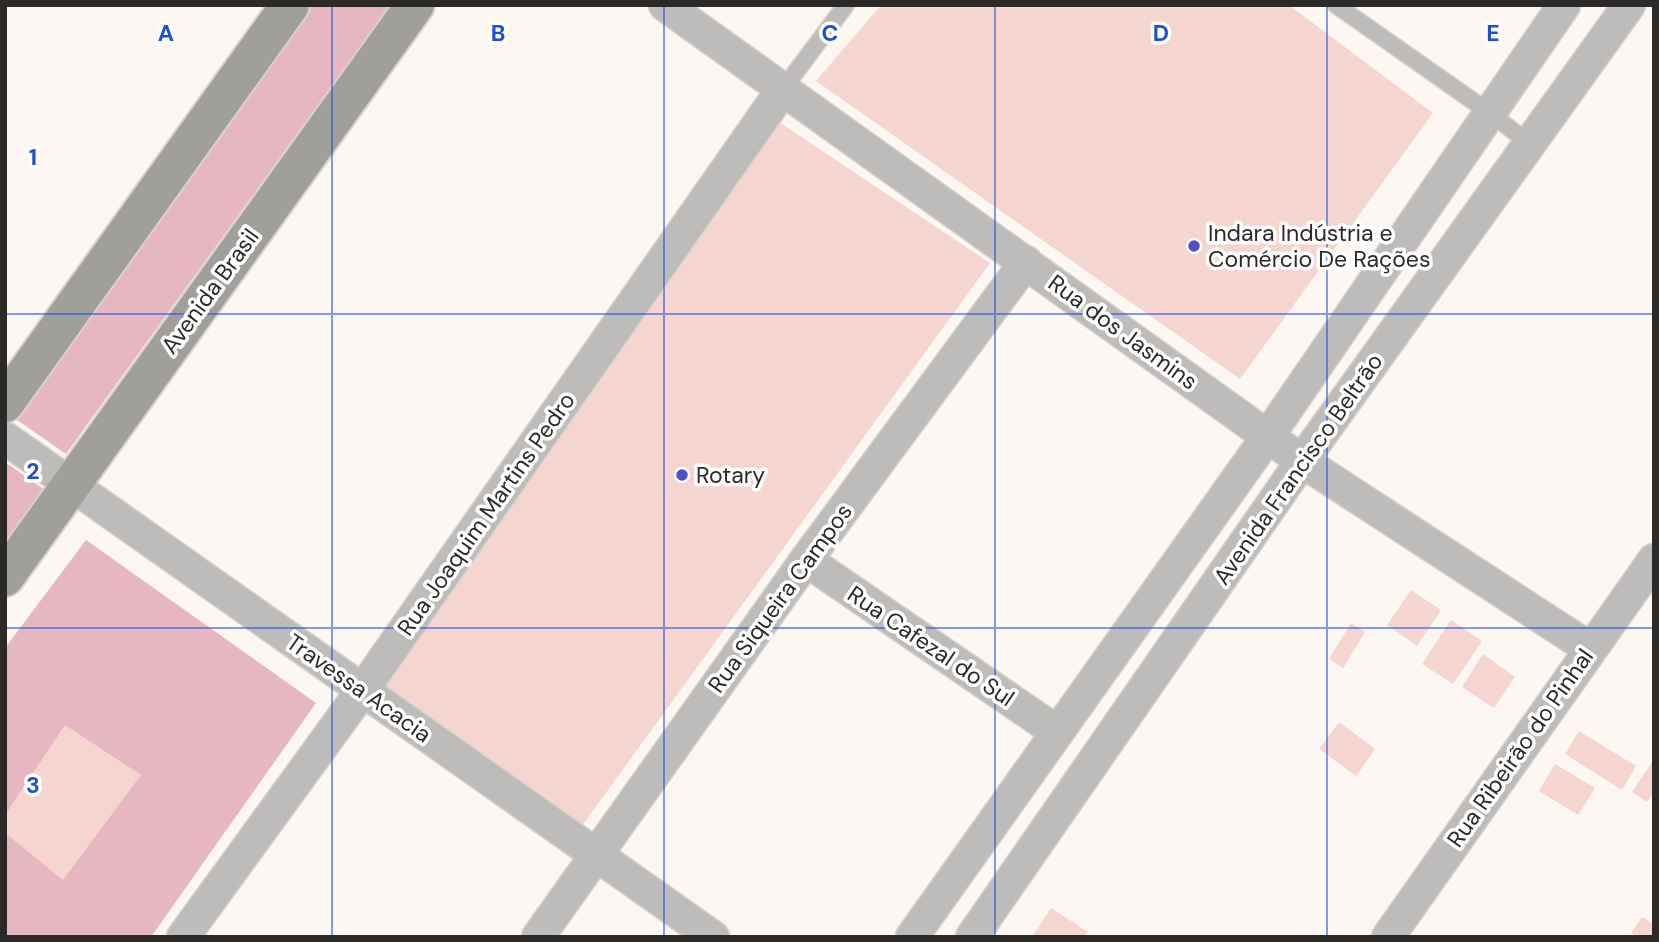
<svg xmlns="http://www.w3.org/2000/svg" width="1659" height="942" viewBox="0 0 1659 942" font-family="'DM Sans',sans-serif">
	<style>
		.green { fill: #e7b6c3 }
		.building { fill: #f5d5d0 }
		.lines { fill: none; stroke-linecap: round; stroke-linejoin: round }
		.service-casing { stroke: #d7d2cf; stroke-width: 19 }
		.minor-casing { stroke: #d7d2cf; stroke-width: 35 }
		.secondary-casing { stroke: #d7d2cf; stroke-width: 42 }
		.service { stroke: #bdbcba; stroke-width: 16 }
		.minor { stroke: #bdbcba; stroke-width: 32 }
		.secondary { stroke: #a19f9c; stroke-width: 38 }
		.grid { fill: none; stroke: #1d4ed8; stroke-width: 2; stroke-opacity: 0.55 }
		.poi-dot { fill: #4e51c7; stroke: #fff; stroke-width: 2.5 }
		.labels { text-anchor: middle; dominant-baseline: central; stroke-width: 7; stroke-linejoin: round; paint-order: stroke }
		.poi-label { font-size: 23px; fill: #2c2a29; stroke: #fff; text-anchor: start }
		.street-label { font-size: 23px; fill: #2c2a29; stroke: #fff }
		.grid-label { font-size: 23px; text-anchor: middle; font-weight: bold; fill: #1d4ed8; stroke: #fff; stroke-width: 7; stroke-linejoin: round; paint-order: stroke }
	</style>
	<rect width="100%" height="100%" fill="#fcf7f3"/>
	<g class="green">
		<polygon points="305,5 390,5 66,454 10,415"/>
		<polygon points="5,462 45,490 5,546"/>
		<polygon points="86,540 316,703 151,937 5,937 5,648"/>
	</g>
	<g class="building">
		<polygon points="881,5 1289,5 1433,113 1240,379 816,81"/>
		<polygon points="779,122 990,263 579,830 376,688"/>
		<polygon points="1411,590 1441,610 1417,646 1387,625"/>
		<polygon points="1451,620 1482,641 1453,684 1422,664"/>
		<polygon points="1351,623 1365,632 1343,668 1329,659"/>
		<polygon points="1483,654 1515,677 1494,708 1462,687"/>
		<polygon points="1339,722 1375,749 1356,776 1319,749"/>
		<polygon points="65,725 141,775 63,880 5,833 5,815"/>
		<polygon points="1579,731 1636,766 1622,790 1565,754"/>
		<polygon points="1654,759 1654,791 1647,802 1632,792"/>
		<polygon points="1555,764 1595,788 1578,815 1539,791"/>
		<polygon points="1051,908 1088,932 1084,937 1032,937"/>
		<polygon points="1642,917 1654,925 1654,937 1637,937 1631,933"/>
	</g>
	<g class="lines">
		<defs>
			<g id="service">
				<polyline points="1336,5 1490,113 1530,144"/>
				<polyline points="783,89 846,5"/>
			</g>
			<g id="minor">
				<polyline points="665,5 1302,461 1589,648"/>
				<polyline points="5,438 713,937"/>
				<polyline points="806,560 1057,732"/>
				<polyline points="183,937 362,691 783,89"/>
				<polyline points="538,937 806,560 1026,262"/>
				<polyline points="912,937 1268,436 1564,5"/>
				<polyline points="972,937 1302,461 1629,5"/>
				<polyline points="1388,937 1654,560"/>
			</g>
			<g id="secondary">
				<polyline points="5,403 290,5"/>
				<polyline points="5,577 415,5"/>
			</g>
		</defs>
		<use href="#service" class="service-casing"/>
		<use href="#minor" class="minor-casing"/>
		<use href="#secondary" class="secondary-casing"/>
		<use href="#service" class="service"/>
		<use href="#minor" class="minor"/>
		<use href="#secondary" class="secondary"/>
	</g>
	<path class="grid" d="M332,5V937M664,5V937M995,5V937M1327,5V937M5,314H1654M5,628H1654"/>
	<g class="poi-dot">
		<circle cx="1194" cy="246" r="7"/>
		<circle cx="682" cy="475" r="7"/>
	</g>
	<g class="labels">
		<g class="poi-label">
			<text x="1208" y="233">Indara Indústria e<tspan x="1208" dy="26">Comércio De Rações</tspan></text>
			<text x="696" y="475">Rotary</text>
		</g>
		<g class="street-label">
			<text transform="translate(210 291) rotate(-54)">Avenida Brasil</text>
			<text transform="translate(1123 332) rotate(36)">Rua dos Jasmins</text>
			<text transform="translate(1298 469) rotate(-55)">Avenida Francisco Beltrão</text>
			<text transform="translate(486 514) rotate(-55)">Rua Joaquim Martins Pedro</text>
			<text transform="translate(780 598) rotate(-54)">Rua Siqueira Campos</text>
			<text transform="translate(931 646) rotate(34)">Rua Cafezal do Sul</text>
			<text transform="translate(359 688) rotate(35)">Travessa Acacia</text>
			<text transform="translate(1520 748) rotate(-55)">Rua Ribeirão do Pinhal</text>
		</g>
	</g>
	<g class="grid-label">
		<text x="166" y="41">A</text>
		<text x="498" y="41">B</text>
		<text x="830" y="41">C</text>
		<text x="1161" y="41">D</text>
		<text x="1493" y="41">E</text>
		<text x="33" y="165">1</text>
		<text x="33" y="479">2</text>
		<text x="33" y="793">3</text>
	</g>
	<rect width="1659" height="942" fill="none" stroke="#2c2a29" stroke-width="14"/>
</svg>
